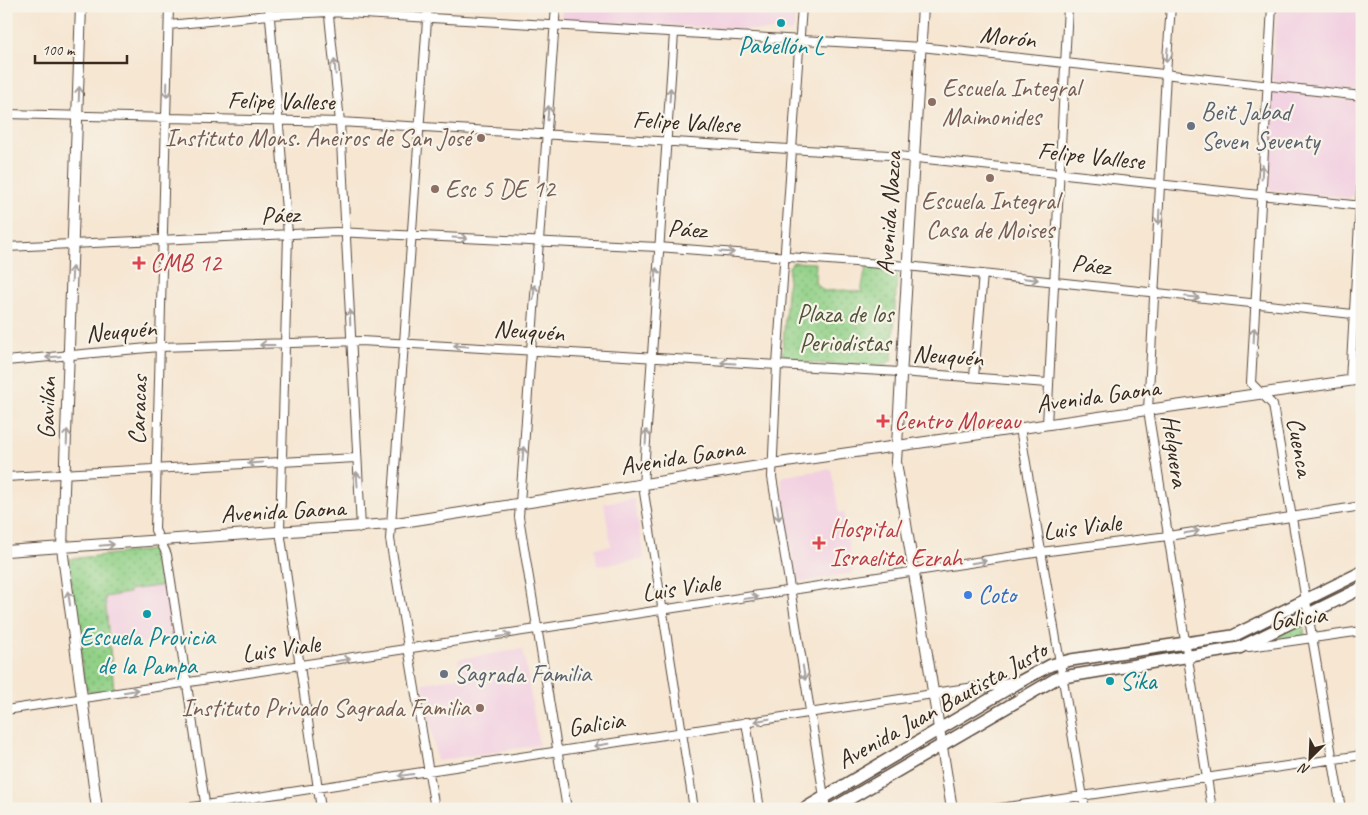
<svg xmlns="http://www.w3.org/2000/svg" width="1368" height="815" font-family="Caveat,sans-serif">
	<defs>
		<pattern id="park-dots" width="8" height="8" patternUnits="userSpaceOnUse" patternTransform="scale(1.25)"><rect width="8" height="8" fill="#91d087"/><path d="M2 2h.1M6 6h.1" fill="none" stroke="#78a96e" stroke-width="1.8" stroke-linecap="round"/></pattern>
	</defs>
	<rect width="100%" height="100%" fill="#f7f3e8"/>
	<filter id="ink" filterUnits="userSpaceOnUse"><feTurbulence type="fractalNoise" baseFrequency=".02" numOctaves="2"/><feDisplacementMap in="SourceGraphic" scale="10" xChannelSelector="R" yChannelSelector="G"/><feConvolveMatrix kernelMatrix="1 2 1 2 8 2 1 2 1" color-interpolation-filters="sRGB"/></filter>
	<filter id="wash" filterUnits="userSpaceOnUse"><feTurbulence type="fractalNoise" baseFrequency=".0096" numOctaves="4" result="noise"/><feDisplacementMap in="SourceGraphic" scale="20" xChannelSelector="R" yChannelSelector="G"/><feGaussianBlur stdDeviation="1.12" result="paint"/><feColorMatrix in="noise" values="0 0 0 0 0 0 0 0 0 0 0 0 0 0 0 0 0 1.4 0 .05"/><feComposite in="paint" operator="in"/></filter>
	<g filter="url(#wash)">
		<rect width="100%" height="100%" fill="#f6e6d2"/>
		<path fill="#f2cfe1" d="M 562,6 L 795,6 L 794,28 L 790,32 L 563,20 L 561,18 Z
			M 1277,6 L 1362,6 L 1362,89 L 1357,92 L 1273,81 L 1271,77 Z
			M 1278,90 L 1360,102 L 1362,113 L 1353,195 L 1349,198 L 1271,190 L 1268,187 L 1271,96 L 1272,92 Z
			M 831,469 L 839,513 L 844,512 L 853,573 L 802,582 L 796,579 L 781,480 L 784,476 Z
			M 634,498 L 644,559 L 597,566 L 595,548 L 611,546 L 604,503 Z
			M 166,585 L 173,639 L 112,647 L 105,597 L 129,594 L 129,590 Z
			M 523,649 L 539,745 L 437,761 L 423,683 L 461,677 L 458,659 Z"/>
		<path fill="url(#park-dots)" stroke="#667d52" d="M 793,262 L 816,263 L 815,282 L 824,291 L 844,290 L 861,292 L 866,267 L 895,270 L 897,276 L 892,359 L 883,368 L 784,361 L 782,357 L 789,267 Z
			M 161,549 L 166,585 L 129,590 L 129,593 L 105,597 L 114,689 L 90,693 L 85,687 L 68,559 Z
			M 1303,623 L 1305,636 L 1276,640 L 1277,636 Z"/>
	</g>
	<g filter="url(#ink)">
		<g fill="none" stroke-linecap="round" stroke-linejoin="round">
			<defs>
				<path id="street" d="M 169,6 L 155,530 L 167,555 L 206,809
					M 269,6 L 288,234 L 280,531 L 321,809
					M 328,6 L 340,122 L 361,528
					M 428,6 L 390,539 L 435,809
					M 556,6 L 519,517 L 567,809
					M 802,6 L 777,365 L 772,477 L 826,809
					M 1171,6 L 1166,73 L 1148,410 L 1212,809
					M 1272,6 L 1251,383 L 1273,405 L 1341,809
					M 169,25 L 269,15 L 329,12 L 921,47 L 1362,96
					M 674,33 L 643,486 L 694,809
					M 6,114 L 340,122 L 889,155 L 1362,206
					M 6,247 L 336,232 L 658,247 L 907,266 L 1362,315
					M 6,361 L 159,347 L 361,341 L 900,372 L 1048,383
					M 974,377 L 983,274
					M 1350,381 L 1362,171
					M 1047,425 L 1068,6
					M 1020,428 L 1085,809
					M 6,477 L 356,458
					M 1249,647 L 1362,631
					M 6,710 L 1041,552 L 1168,536 L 1362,506
					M 746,722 L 760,809
					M 179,809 L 933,694
					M 993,809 L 1362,755"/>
				<path id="secondary" d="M 81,6 L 62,548 L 97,809
					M 923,6 L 896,462 L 952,809
					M 6,551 L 390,524 L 772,464 L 1362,379
					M 933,694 L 1017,682"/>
				<path id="primary" d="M 804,809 L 1021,681 L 1051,665 L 1071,660 L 1233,636 L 1362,572
					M 832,809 L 1057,678 L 1239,648 L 1362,588"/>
			</defs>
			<use href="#street" stroke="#574639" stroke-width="10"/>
			<use href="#secondary" stroke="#574639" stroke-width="12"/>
			<use href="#primary" stroke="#574639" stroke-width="14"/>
			<use href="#street" stroke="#fff" stroke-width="8"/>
			<use href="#secondary" stroke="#fff" stroke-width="10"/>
			<use href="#primary" stroke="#fff" stroke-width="11"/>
		</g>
		<defs><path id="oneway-shaft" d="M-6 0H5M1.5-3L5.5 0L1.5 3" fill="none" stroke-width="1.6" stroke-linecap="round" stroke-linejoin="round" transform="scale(1.25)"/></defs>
		<g stroke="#a79f9a">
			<use href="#oneway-shaft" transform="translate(1167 55) rotate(95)"/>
			<use href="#oneway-shaft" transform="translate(335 67) rotate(-95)"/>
			<use href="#oneway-shaft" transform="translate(167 90) rotate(92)"/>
			<use href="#oneway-shaft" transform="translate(79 94) rotate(-88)"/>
			<use href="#oneway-shaft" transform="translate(670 95) rotate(-86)"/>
			<use href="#oneway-shaft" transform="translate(548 113) rotate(-86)"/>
			<use href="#oneway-shaft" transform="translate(1262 172) rotate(-87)"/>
			<use href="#oneway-shaft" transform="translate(1159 217) rotate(93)"/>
			<use href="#oneway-shaft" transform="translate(460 238) rotate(3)"/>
			<use href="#oneway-shaft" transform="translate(727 252) rotate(4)"/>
			<use href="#oneway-shaft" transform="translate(72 274) rotate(-88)"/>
			<use href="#oneway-shaft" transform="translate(656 275) rotate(-86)"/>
			<use href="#oneway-shaft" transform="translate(1031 279) rotate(6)"/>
			<use href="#oneway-shaft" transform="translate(534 292) rotate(-86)"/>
			<use href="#oneway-shaft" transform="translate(1192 297) rotate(6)"/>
			<use href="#oneway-shaft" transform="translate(350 317) rotate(-92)"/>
			<use href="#oneway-shaft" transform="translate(1254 335) rotate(-87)"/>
			<use href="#oneway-shaft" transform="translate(267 345) rotate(180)"/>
			<use href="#oneway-shaft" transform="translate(461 346) rotate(-176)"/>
			<use href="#oneway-shaft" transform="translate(53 357) rotate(175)"/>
			<use href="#oneway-shaft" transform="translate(728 363) rotate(-177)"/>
			<use href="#oneway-shaft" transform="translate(67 437) rotate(-88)"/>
			<use href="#oneway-shaft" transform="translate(646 437) rotate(-87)"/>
			<use href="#oneway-shaft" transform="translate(523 454) rotate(-86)"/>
			<use href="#oneway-shaft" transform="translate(255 463) rotate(176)"/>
			<use href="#oneway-shaft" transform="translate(357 479) rotate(-94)"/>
			<use href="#oneway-shaft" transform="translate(778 513) rotate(81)"/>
			<use href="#oneway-shaft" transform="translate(1192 532) rotate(-9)"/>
			<use href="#oneway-shaft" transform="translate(107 545) rotate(-5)"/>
			<use href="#oneway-shaft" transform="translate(979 562) rotate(-9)"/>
			<use href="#oneway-shaft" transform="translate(69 598) rotate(-98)"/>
			<use href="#oneway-shaft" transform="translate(751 598) rotate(-8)"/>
			<use href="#oneway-shaft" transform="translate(504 636) rotate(-9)"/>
			<use href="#oneway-shaft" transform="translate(343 660) rotate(-9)"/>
			<use href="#oneway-shaft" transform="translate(804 673) rotate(81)"/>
			<use href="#oneway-shaft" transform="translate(131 691) rotate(-9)"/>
			<use href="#oneway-shaft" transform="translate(762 720) rotate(171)"/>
			<use href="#oneway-shaft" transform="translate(601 745) rotate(171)"/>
			<use href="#oneway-shaft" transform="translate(406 775) rotate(172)"/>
		</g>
	</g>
	<g fill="#0f9aa8" stroke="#f7f3e8" stroke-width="2">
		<circle cx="781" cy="23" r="5"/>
		<circle cx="147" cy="614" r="5"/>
		<circle cx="1110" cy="681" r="5"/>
	</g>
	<g fill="#8d6e63" stroke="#f7f3e8" stroke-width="2">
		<circle cx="932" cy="102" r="5"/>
		<circle cx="481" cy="138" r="5"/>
		<circle cx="990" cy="178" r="5"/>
		<circle cx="435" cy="189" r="5"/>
		<circle cx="480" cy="708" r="5"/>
	</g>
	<g fill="#6b7280" stroke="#f7f3e8" stroke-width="2">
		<circle cx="1191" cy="126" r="5"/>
		<circle cx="444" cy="674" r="5"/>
	</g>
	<g fill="#e0444e" stroke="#f7f3e8" stroke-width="2">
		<path d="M136.5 255.5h5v5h5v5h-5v5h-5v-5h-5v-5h5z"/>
		<path d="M880.5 413.5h5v5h5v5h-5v5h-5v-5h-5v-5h5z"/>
		<path d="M816.5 535.5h5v5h5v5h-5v5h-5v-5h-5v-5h5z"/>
	</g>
	<circle fill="#3f7fe0" stroke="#f7f3e8" stroke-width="2" cx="968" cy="595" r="5"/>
	<g text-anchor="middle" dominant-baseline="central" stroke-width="4.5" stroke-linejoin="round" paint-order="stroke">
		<g font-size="25" fill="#3b2a1e" stroke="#f7f3e8">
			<text transform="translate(1008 37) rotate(6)">Morón</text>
			<text transform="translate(281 101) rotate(1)">Felipe Vallese</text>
			<text transform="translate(686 122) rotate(3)">Felipe Vallese</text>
			<text transform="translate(1091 156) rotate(6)">Felipe Vallese</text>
			<text transform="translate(889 213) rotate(-86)">Avenida Nazca</text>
			<text transform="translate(280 215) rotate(-3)">Páez</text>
			<text transform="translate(687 229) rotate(4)">Páez</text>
			<text transform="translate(1091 265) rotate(7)">Páez</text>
			<text transform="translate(121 331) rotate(-5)">Neuquén</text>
			<text transform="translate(529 331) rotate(4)">Neuquén</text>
			<text transform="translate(948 356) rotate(4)">Neuquén</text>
			<text transform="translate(1098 396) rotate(-8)">Avenida Gaona</text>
			<text transform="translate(47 408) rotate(-88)">Gavilán</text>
			<text transform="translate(138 410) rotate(-88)">Caracas</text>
			<text transform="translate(1300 447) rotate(80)">Cuenca</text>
			<text transform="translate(1175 451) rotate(82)">Helguera</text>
			<text transform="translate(682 457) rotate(-9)">Avenida Gaona</text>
			<text transform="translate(283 511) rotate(-3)">Avenida Gaona</text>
			<text transform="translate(1082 527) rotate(-7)">Luis Viale</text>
			<text transform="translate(681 588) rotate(-8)">Luis Viale</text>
			<text transform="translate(1298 618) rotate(-8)">Galicia</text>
			<text transform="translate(281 649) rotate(-8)">Luis Viale</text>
			<text transform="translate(942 705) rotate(-29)">Avenida Juan Bautista Justo</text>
			<text transform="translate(596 724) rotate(-9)">Galicia</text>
		</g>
		<g font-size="25" fill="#0d838f" stroke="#f7f3e8">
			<text x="781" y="46">Pabellón L</text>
			<text x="147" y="637">Escuela Provicia<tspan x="147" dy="29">de la Pampa</tspan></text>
			<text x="1120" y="681" text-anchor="start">Sika</text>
		</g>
		<g font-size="25" fill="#785e54" stroke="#f7f3e8" text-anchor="start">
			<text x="942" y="88">Escuela Integral<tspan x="942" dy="29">Maimonides</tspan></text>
			<text x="471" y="138" text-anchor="end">Instituto Mons. Aneiros de San José</text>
			<text x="445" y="189">Esc 5 DE 12</text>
			<text x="990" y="201" text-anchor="middle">Escuela Integral<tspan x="990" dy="29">Casa de Moises</tspan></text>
			<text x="470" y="708" text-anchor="end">Instituto Privado Sagrada Familia</text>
		</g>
		<g font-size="25" fill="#5b616d" stroke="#f7f3e8" text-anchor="start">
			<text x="1201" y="112">Beit Jabad<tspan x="1201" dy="29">Seven Seventy</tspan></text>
			<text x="454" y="674">Sagrada Familia</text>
		</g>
		<g font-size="25" fill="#be3a42" stroke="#f7f3e8" text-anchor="start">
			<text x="150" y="263">CMB 12</text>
			<text x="894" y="421">Centro Moreau</text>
			<text x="830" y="529">Hospital<tspan x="830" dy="29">Israelita Ezrah</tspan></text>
		</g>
		<g font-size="25" fill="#505438" stroke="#f7f3e8">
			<text x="845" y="314">Plaza de los<tspan x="845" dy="29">Periodistas</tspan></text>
		</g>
		<g font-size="25" fill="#366cbe" stroke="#f7f3e8" text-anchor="start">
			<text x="978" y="595">Coto</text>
		</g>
	</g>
	<rect width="1368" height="815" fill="none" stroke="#f7f3e8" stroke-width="25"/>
	<g transform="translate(1310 758) rotate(204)" stroke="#f7f3e8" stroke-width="4" paint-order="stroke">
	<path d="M0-4L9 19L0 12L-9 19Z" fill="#3b2a1e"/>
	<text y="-8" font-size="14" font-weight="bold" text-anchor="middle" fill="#3b2a1e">N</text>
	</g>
	<path d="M35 55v8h92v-8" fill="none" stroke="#3b2a1e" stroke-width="2.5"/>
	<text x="42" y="55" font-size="15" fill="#3b2a1e" stroke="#f7f3e8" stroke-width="4" paint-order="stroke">100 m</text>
</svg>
